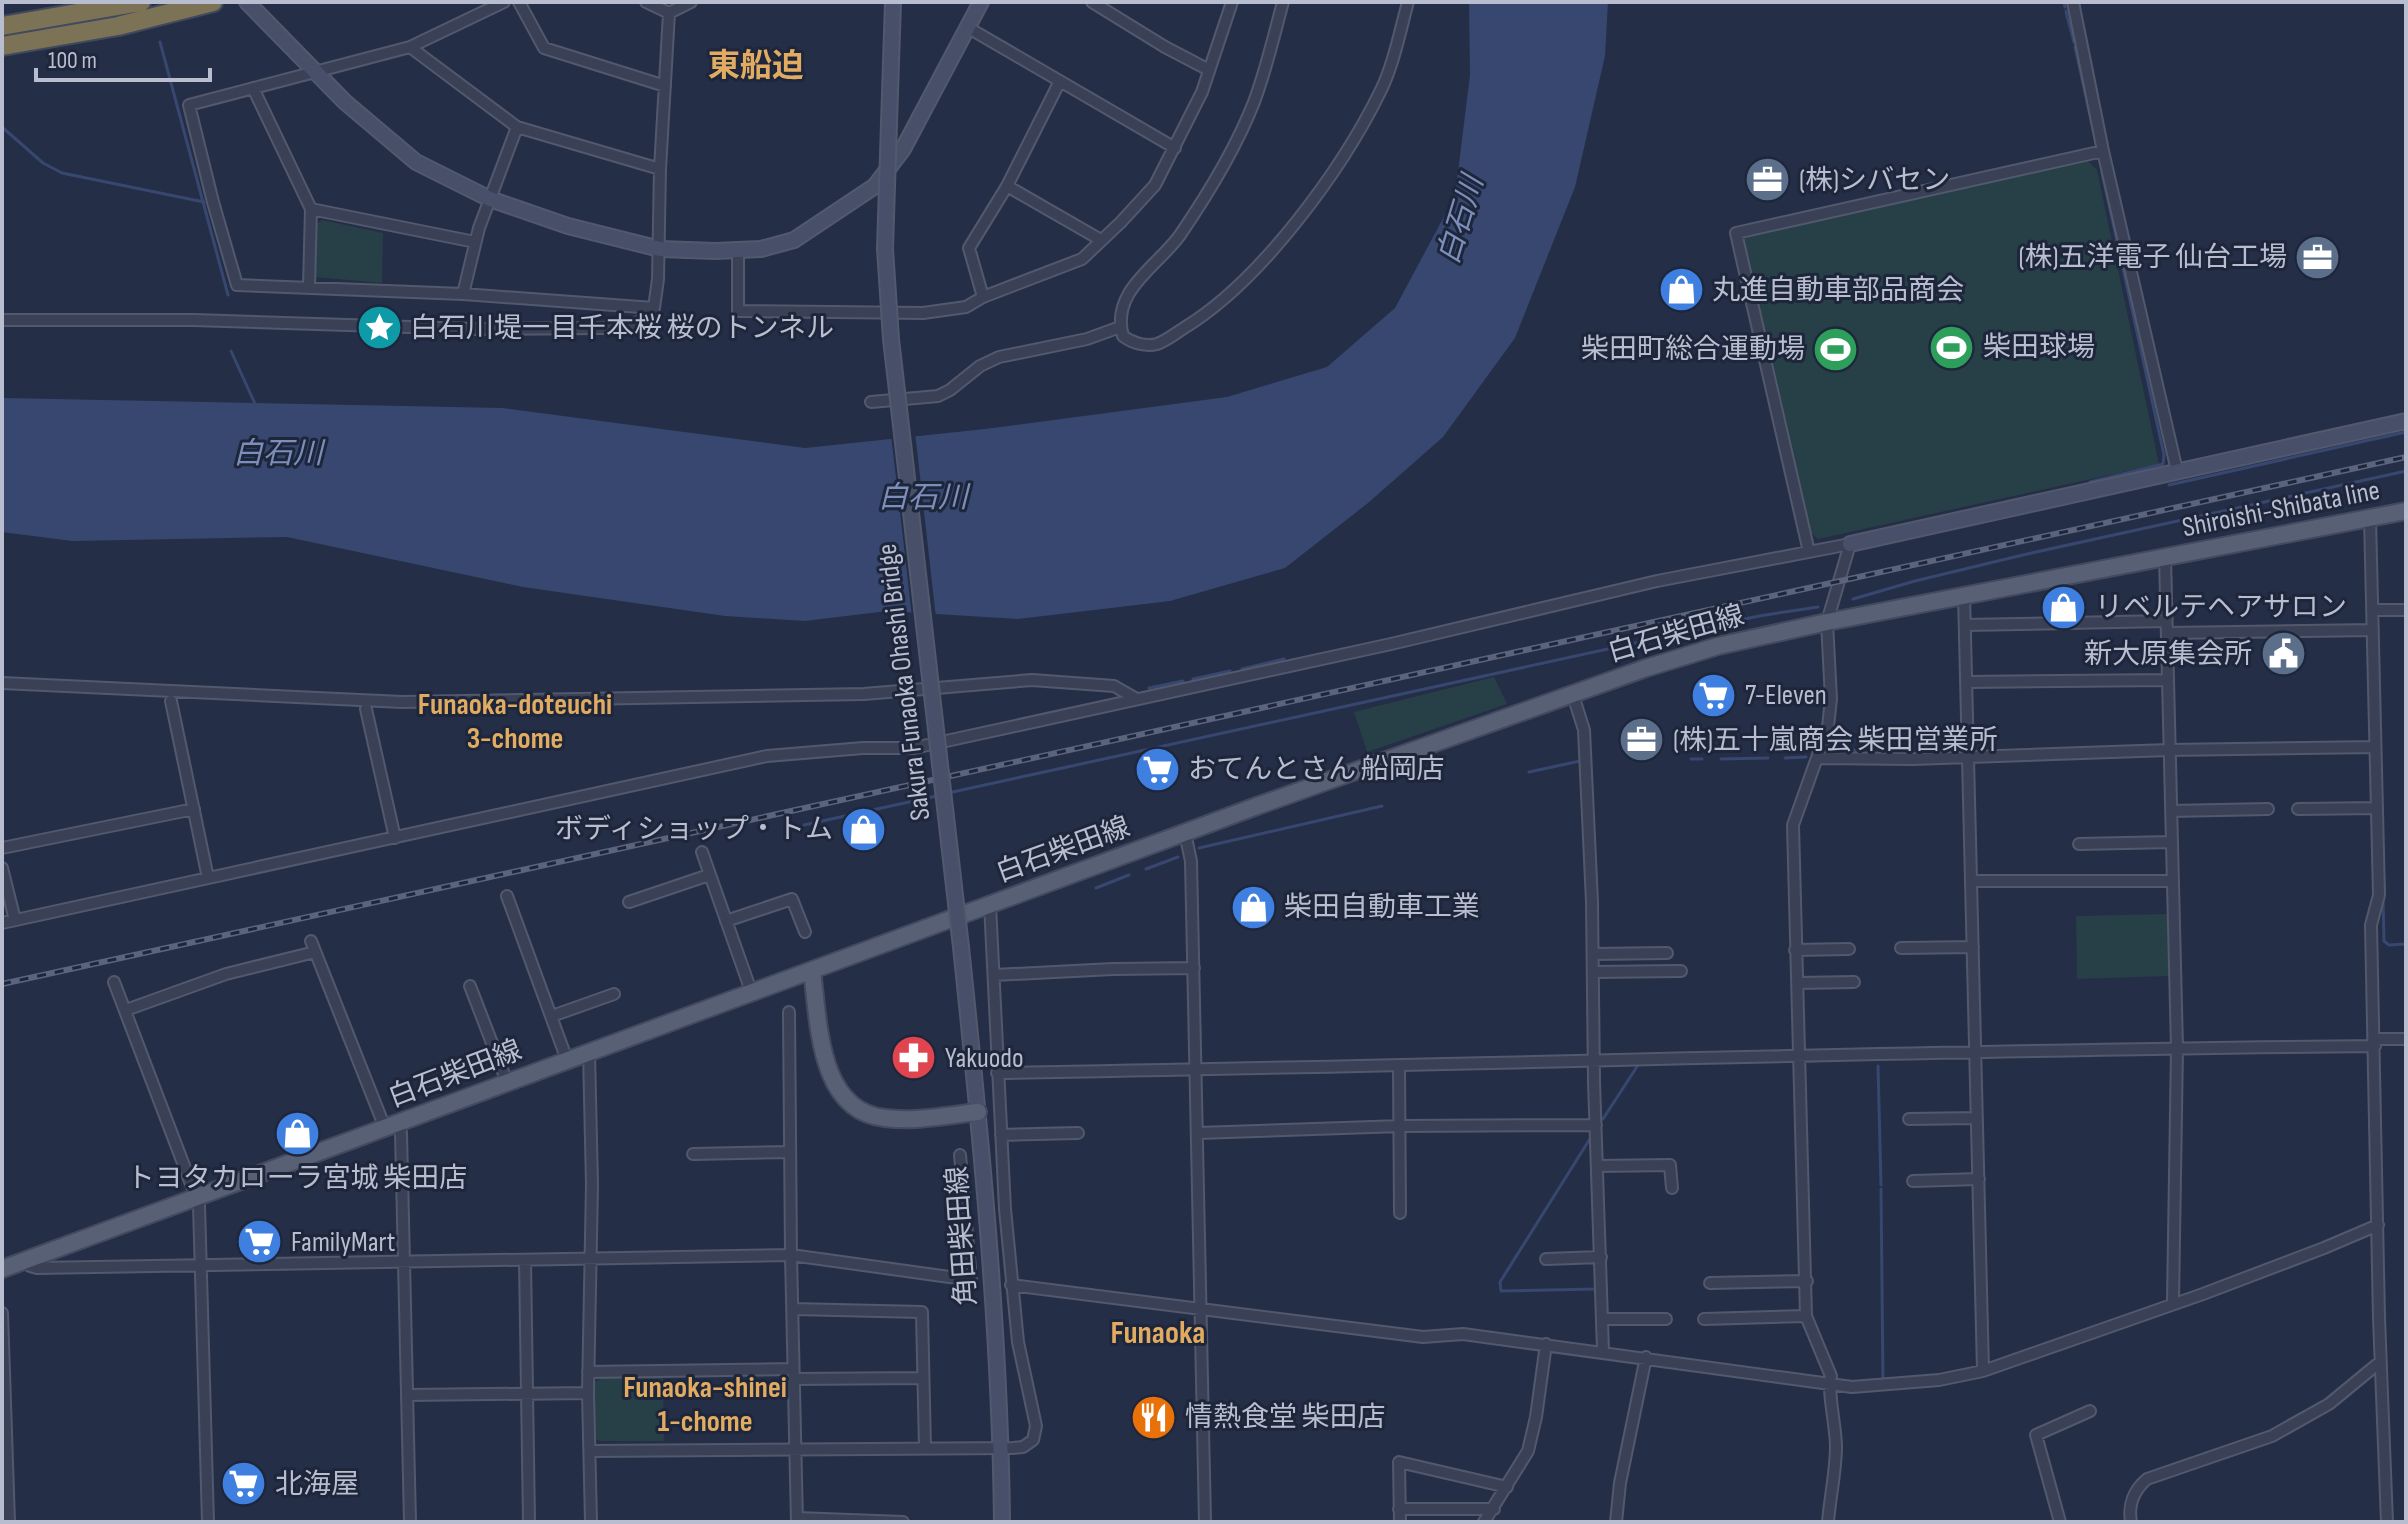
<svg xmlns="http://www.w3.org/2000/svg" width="2408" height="1524" font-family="'Sofia Sans Condensed','Noto Sans JP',sans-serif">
	<rect width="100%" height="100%" fill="#252e47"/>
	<path fill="#273f47" d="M 2087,160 L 2097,170 L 2159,464 L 1818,539 L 1811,533 L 1742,236 Z
		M 322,220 L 383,233 L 382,283 L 315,277 L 315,225 Z
		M 1494,677 L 1507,704 L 1367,752 L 1354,712 Z
		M 2167,914 L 2169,976 L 2077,979 L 2076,916 Z
		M 601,1378 L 663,1378 L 664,1441 L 600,1441 L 594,1438 L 594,1383 Z"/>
	<path fill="#37476f" d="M 1469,2 L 1608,2 L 1605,56 L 1575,187 L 1515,338 L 1443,437 L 1368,503 L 1285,568 L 1170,601 L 1018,619 L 887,611 L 805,621 L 725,616 L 523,587 L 287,537 L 72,541 L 2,532 L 2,398 L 502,408 L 805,448 L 985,429 L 1227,397 L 1327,367 L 1395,308 L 1455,196 L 1470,75 Z"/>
	<path fill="#252e47" d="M 915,432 L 936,618 L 912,617 L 899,503 L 891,435 Z"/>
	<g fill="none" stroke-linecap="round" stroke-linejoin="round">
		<path stroke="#37476f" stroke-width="3" d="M 2064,2 L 2065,7
			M 2066,11 L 2067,17
			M 2068,19 L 2074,42
			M 160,42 L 228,295
			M 2075,47 L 2095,138
			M 2,127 L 43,163 L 62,173 L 204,202
			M 231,351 L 256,406
			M 2090,482 L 2163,464 L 2164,455 L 2102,173
			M 2169,485 L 2406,432
			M 1853,599 L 1915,581 L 2027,554 L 2406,471
			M 1242,669 L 1284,659
			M 1193,679 L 1230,671
			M 1149,688 L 1183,681
			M 1828,751 L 1862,750
			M 1785,758 L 1806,757
			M 1691,759 L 1702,759
			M 1721,759 L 1768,758
			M 1529,772 L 1580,761
			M 948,793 L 1759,616 L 1818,607
			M 804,825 L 941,795
			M 1199,848 L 1382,806
			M 1146,869 L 1178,857
			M 1096,888 L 1129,875
			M 2383,898 L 2384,941 L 2389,945 L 2406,944
			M 1807,1061 L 1869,1059
			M 1878,1066 L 1881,1185
			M 1603,1119 L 1640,1062
			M 1593,1134 L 1500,1282 L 1501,1291 L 1597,1289
			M 1881,1189 L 1883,1381"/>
		<defs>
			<path id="street" d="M 519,2 L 544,48 L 665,86
				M 646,2 L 669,13
				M 1092,2 L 1165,47 L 1209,70
				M 1283,2 C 1274,35 1266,70 1254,102 C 1236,148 1208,194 1180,235 C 1158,266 1110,291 1123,336 C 1132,343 1146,347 1157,344 C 1166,341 1176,333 1184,328 C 1260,282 1342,170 1381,90 C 1394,63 1400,31 1408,2
				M 2073,2 L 2103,151 L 2177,471
				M 967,27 L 1175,148
				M 410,47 L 504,2
				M 253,88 L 311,209 L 309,287
				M 1007,186 L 1101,240
				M 311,209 L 475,242
				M 738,251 L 738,311 L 923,313 L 966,307 L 983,297 L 1082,259 L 1121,222 L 1155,185 L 1202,92 L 1232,2
				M 463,294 L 479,228 L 517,127
				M 983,297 L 969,248 L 1007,186 L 1059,83
				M 654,308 L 463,294 L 237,285 L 213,202 L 189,105 L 410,47 L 517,127 L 660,169
				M 2,320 L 194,320 L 472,329 L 603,328 L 628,326 L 645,319 L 654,308 L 658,279 L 660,169 L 669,13 L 691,2
				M 871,402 L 938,396 L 950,390 L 980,366 L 999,357 L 1087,339 L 1120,327
				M 2370,518 L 2379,895 L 2371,925 L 2379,1318 L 2387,1522
				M 1809,552 L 1736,233 L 2103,151
				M 2165,557 L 2177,1048 L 2173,1302
				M 1964,595 L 1983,1371
				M 2372,610 L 2406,610
				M 1965,625 L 2166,621
				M 2167,633 L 2373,630
				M 1967,682 L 2168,680
				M 2,683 L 402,702 L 864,694 L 1032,680 L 1114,686 L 1135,698
				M 1572,692 L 1584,730 L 1592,902 L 1594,1082 L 1603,1351
				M 171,701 L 208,878
				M 366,709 L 395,838
				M 1817,758 L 1913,759 L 2169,750 L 2375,747
				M 2298,809 L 2377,808
				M 2171,811 L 2268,809
				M 1185,833 L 1191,861 L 1205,1522
				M 2079,844 L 2172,842
				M 2,848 L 194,809
				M 702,852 L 751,991
				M 2,868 L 15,920
				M 1971,881 L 2173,881
				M 507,896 L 567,1060
				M 629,902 L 709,875
				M 726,921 L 792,899 L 805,932
				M 2,923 L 767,756 L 863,748 L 914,748 L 1391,644 L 1657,581 L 1850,544 L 1827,622 L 1831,699 L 1828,727 L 1793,825 L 1806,1316 L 1831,1376 C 1827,1389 1836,1428 1836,1446 C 1836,1471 1830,1497 1828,1522
				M 311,941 L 385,1128
				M 1901,948 L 1973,947
				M 1795,950 L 1849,949
				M 1593,954 L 1667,953
				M 1594,972 L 1681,971
				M 994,975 L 1113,969 L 1194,968
				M 114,982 L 199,1205 L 208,1522
				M 1798,983 L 1854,982
				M 470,986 L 507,1082
				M 126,1010 L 226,974 L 315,952
				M 789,1012 L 791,1255 L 797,1522
				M 552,1016 L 614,994
				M 2374,1039 L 2406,1039
				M 589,1052 L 592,1185 L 588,1393 L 591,1522
				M 1399,1066 L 1400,1213
				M 997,1073 C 1456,1066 1915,1050 2375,1046
				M 1909,1119 L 1977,1118
				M 398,1123 L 401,1133 L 410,1522
				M 1198,1133 L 1401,1126 L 1596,1125
				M 1001,1135 L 1078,1133
				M 693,1154 L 790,1152
				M 1598,1166 L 1670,1165 L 1672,1188
				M 1913,1181 L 1979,1179
				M 1546,1259 L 1601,1257
				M 25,1260 L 30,1266 L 37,1268 L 791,1255 L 971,1280 L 960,1155
				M 525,1260 L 529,1522
				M 1710,1283 L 1807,1281
				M 1011,1285 L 1423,1337 L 1463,1334 L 1852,1387 L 1939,1380 L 1983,1371 L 2203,1294 L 2324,1248 L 2378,1225
				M 793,1309 L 922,1312 L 925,1448
				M 2,1313 L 9,1522
				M 1604,1319 L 1666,1319
				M 1704,1319 L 1806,1316
				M 588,1372 L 793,1369
				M 793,1379 L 922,1378
				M 407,1395 L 588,1393
				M 590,1451 L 1013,1448 L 1023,1447 L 1033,1440 L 1036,1426 L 1018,1342 L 1005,1209 L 990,904
				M 1399,1509 L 1494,1509
				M 797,1518 L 903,1522
				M 1400,1522 L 1399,1462 L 1507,1487
				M 1484,1522 L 1528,1451 L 1536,1417 L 1546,1344
				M 1616,1522 L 1620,1483 L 1646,1357
				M 2060,1522 L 2036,1435 L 2090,1411
				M 2131,1522 C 2128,1505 2134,1490 2147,1479 L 2272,1436 L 2329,1404 L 2380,1362"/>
			<path id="secondary" d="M 247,2 L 345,102 L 416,162 L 490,199 L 568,226 L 660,249 L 715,251 L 761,249 L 794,240 L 875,186 L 903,149 L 981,2
				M 889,123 L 893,2
				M 1850,544 L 2406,421
				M 961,947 C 981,1138 1000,1330 1002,1522"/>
			<path id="primary" d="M 812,971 C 819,1022 818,1111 885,1118 C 915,1122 948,1115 978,1112
				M 2,1269 L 1257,806 L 1646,668 L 1718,646 L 1827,622 L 2406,511"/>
			<path id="highway" d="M 2,26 L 141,2
				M 2,46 L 118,26 L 213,2"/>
		</defs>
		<use href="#street" stroke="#52596d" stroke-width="14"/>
		<use href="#secondary" stroke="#52596d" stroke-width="18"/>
		<use href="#primary" stroke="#434a5f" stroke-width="20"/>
		<use href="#highway" stroke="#41495d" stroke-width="22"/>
		<use href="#street" stroke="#3a4156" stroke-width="10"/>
		<use href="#secondary" stroke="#484f69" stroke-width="14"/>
		<use href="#primary" stroke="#586076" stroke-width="16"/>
		<use href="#highway" stroke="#7c7356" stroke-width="18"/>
		<defs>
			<path id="rail" d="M 2,984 L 2406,457"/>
		</defs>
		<use href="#rail" stroke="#5c647d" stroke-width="6"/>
		<use href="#rail" stroke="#1e263b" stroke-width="3" stroke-dasharray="9" stroke-linecap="butt"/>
		<defs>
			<path id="secondary-bridge" d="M 889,123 L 885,249 L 891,339 L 961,947"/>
		</defs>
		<use href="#secondary-bridge" stroke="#52596d" stroke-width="18" stroke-linecap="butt"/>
		<use href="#secondary-bridge" stroke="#484f69" stroke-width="14"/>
	</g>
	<defs>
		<symbol id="office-disc" viewBox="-11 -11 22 22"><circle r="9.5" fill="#5c6f8a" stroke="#1e263b"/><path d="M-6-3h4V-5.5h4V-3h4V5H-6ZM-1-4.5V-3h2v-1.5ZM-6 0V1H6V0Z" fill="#fff"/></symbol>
		<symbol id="shop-disc" viewBox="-11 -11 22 22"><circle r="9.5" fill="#3f7fe0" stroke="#1e263b"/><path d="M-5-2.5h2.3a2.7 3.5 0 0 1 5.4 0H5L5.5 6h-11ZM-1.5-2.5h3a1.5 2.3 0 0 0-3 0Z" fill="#fff"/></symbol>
		<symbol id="sight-disc" viewBox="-11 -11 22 22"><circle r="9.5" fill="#0f9aa8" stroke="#1e263b"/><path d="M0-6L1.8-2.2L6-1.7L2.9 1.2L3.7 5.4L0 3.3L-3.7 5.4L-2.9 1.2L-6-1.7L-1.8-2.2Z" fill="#fff"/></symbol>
		<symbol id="stadium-disc" viewBox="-11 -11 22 22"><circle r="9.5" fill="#2e9e5b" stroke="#1e263b"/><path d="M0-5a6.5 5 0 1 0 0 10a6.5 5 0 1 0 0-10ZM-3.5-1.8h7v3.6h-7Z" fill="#fff"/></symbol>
		<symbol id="civic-disc" viewBox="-11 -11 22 22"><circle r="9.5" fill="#5c6f8a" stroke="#1e263b"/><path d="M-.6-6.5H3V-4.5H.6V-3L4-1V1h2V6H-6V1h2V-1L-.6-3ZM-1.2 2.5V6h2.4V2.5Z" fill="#fff"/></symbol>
		<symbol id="supermarket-disc" viewBox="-11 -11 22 22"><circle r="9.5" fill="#3f7fe0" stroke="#1e263b"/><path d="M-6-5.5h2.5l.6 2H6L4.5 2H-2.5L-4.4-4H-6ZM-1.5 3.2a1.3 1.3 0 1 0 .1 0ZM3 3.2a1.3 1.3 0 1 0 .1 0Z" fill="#fff"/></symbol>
		<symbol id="pharmacy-disc" viewBox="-11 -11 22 22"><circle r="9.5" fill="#e0444e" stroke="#1e263b"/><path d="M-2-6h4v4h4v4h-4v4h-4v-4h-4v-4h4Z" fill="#fff"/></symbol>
		<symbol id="restaurant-disc" viewBox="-11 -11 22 22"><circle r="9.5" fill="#e8710a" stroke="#1e263b"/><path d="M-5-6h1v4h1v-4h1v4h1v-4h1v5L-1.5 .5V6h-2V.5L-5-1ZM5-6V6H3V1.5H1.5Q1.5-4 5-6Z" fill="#fff"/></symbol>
	</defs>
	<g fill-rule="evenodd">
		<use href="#office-disc" x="1742" y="154" width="51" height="51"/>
		<use href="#office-disc" x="2292" y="232" width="51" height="51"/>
		<use href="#shop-disc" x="1656" y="264" width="51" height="51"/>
		<use href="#sight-disc" x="354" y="302" width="51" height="51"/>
		<use href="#stadium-disc" x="1926" y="322" width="51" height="51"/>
		<use href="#stadium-disc" x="1810" y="324" width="51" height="51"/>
		<use href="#shop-disc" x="2038" y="582" width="51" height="51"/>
		<use href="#civic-disc" x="2258" y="628" width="51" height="51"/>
		<use href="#supermarket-disc" x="1688" y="670" width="51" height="51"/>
		<use href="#office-disc" x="1616" y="714" width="51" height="51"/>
		<use href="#supermarket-disc" x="1132" y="744" width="51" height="51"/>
		<use href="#shop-disc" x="838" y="804" width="51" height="51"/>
		<use href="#shop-disc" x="1228" y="882" width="51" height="51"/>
		<use href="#pharmacy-disc" x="888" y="1032" width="51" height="51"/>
		<use href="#shop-disc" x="272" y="1108" width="51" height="51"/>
		<use href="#supermarket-disc" x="234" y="1216" width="51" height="51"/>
		<use href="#restaurant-disc" x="1128" y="1392" width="51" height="51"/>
		<use href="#supermarket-disc" x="218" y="1458" width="51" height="51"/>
	</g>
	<g text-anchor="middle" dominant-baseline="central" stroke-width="6" stroke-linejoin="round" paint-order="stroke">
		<g font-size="28" fill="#b8bdcf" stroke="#1e263b" text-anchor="start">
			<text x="1799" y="180">(株)シバセン</text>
			<text x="2287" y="257" text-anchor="end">(株)五洋電子 仙台工場</text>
			<text x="1712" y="290">丸進自動車部品商会</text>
			<text x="410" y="328">白石川堤一目千本桜 桜のトンネル</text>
			<text x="1983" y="347">柴田球場</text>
			<text x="1805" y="349" text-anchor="end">柴田町総合運動場</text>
			<text x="2095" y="607">リベルテヘアサロン</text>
			<text x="2252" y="654" text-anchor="end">新大原集会所</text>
			<text x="1745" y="695">7-Eleven</text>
			<text x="1673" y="740">(株)五十嵐商会 柴田営業所</text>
			<text x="1188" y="769">おてんとさん 船岡店</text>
			<text x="833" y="829" text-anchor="end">ボディショップ・トム</text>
			<text x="1284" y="907">柴田自動車工業</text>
			<text x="945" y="1058">Yakuodo</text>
			<text x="297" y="1178" text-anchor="middle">トヨタカローラ宮城 柴田店</text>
			<text x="291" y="1242">FamilyMart</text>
			<text x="1185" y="1417">情熱食堂 柴田店</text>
			<text x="275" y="1484">北海屋</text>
		</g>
		<g font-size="28" fill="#b8bdcf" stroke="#1e263b">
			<text transform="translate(2281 509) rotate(-11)">Shiroishi-Shibata line</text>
			<text transform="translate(1676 634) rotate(-16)">白石柴田線</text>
			<text transform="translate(904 682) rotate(-97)">Sakura Funaoka Ohashi Bridge</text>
			<text transform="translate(1063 850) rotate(-20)">白石柴田線</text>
			<text transform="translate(455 1074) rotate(-21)">白石柴田線</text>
			<text transform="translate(962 1236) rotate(-94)">角田柴田線</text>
		</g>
		<g font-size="30" font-style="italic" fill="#7c8eb9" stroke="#1e263b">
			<text transform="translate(1461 220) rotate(-73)">白石川</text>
			<text x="278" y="454">白石川</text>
			<text x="923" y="498">白石川</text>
		</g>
		<g font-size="30" font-weight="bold" fill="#e1ab61" stroke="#1e263b">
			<text x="515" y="705">Funaoka-doteuchi<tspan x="515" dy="34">3-chome</tspan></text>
			<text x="705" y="1388">Funaoka-shinei<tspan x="705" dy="34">1-chome</tspan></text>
		</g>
		<g font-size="32" font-weight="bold" fill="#e1ab61" stroke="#1e263b">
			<text x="756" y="66">東船迫</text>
			<text x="1158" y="1333">Funaoka</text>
		</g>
	</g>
	<rect width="2408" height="1524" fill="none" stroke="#b8bdcf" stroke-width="8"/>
	<path d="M36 68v12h174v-12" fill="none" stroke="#b8bdcf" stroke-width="4"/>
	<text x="48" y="68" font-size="24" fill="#b8bdcf" stroke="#1e263b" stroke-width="6" paint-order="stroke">100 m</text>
</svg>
